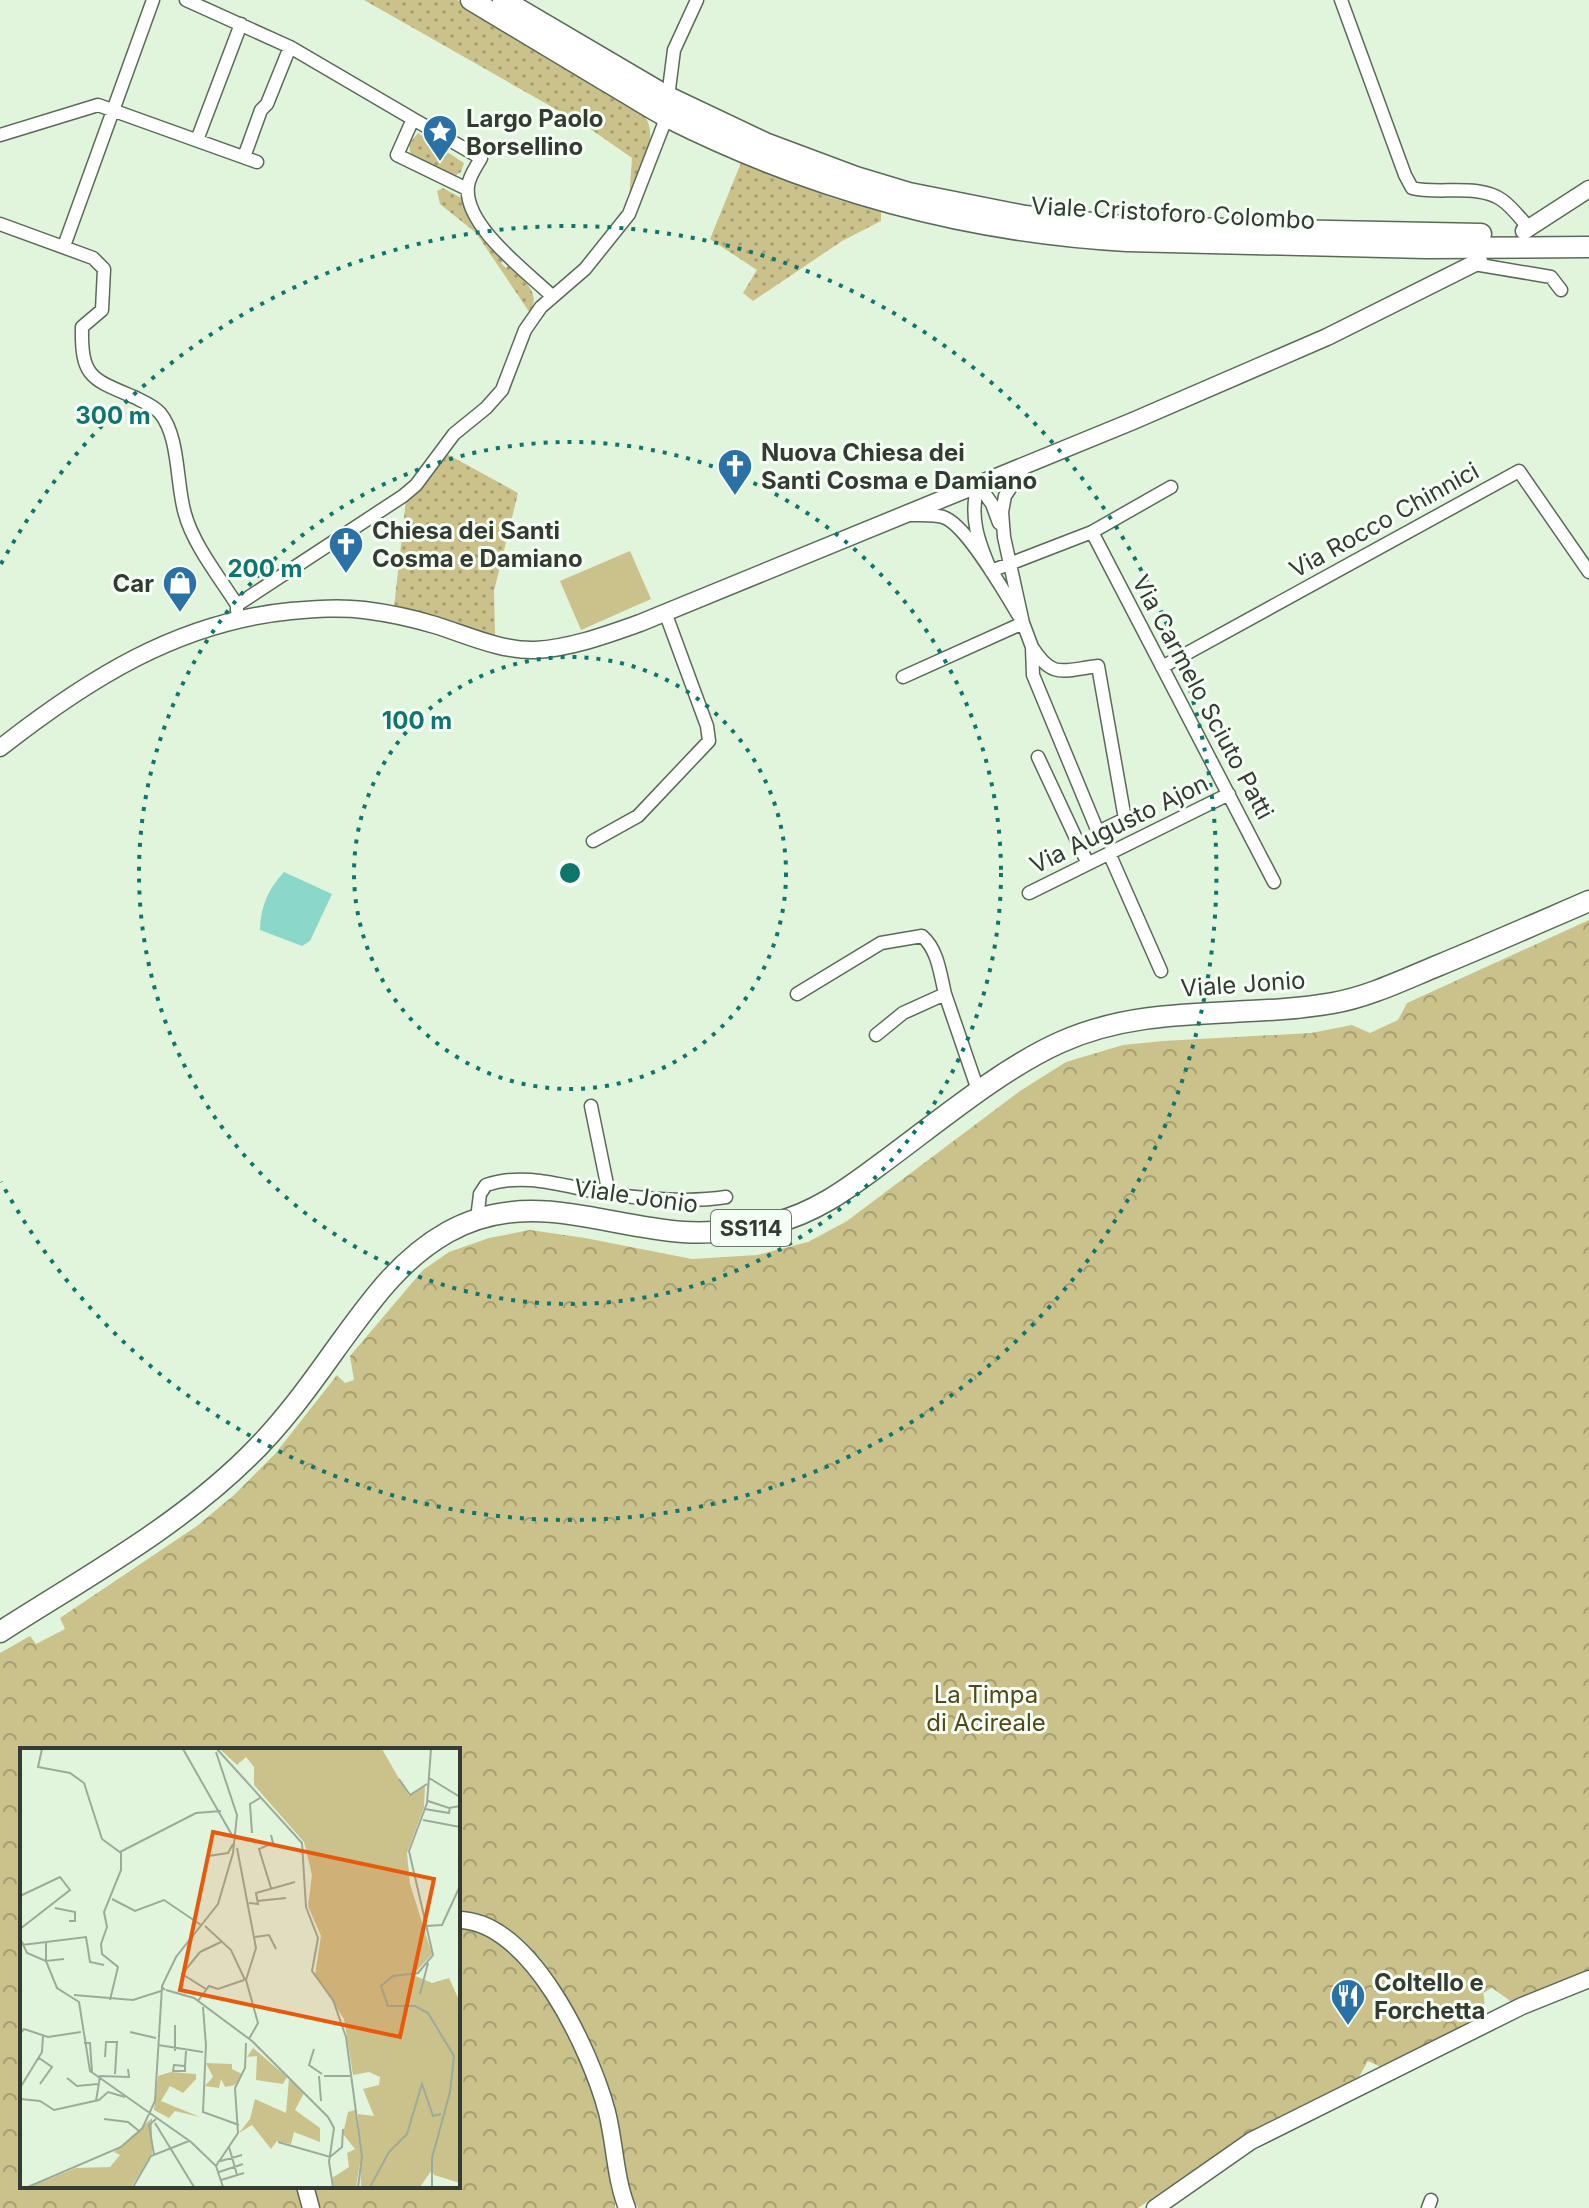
<svg xmlns="http://www.w3.org/2000/svg" width="1589" height="2208" font-family="Inter,sans-serif">
	<defs>
		<pattern id="grass-dots" width="8" height="8" patternUnits="userSpaceOnUse" patternTransform="scale(2)"><rect width="8" height="8" fill="#cbc18a"/><path d="M2 2h.1M6 6h.1" fill="none" stroke="#a69e71" stroke-width="1.8" stroke-linecap="round"/></pattern>
		<pattern id="park-crowns" width="20" height="18" patternUnits="userSpaceOnUse" patternTransform="scale(2)"><rect width="20" height="18" fill="#cbc18a"/><path d="M2 6a3 3 0 1 1 6 0M12 15a3 3 0 1 1 6 0" fill="none" stroke="#a69e71"/></pattern>
	</defs>
	<rect width="100%" height="100%" fill="#e1f5dd"/>
	<path fill="url(#grass-dots)" d="M 364,0 L 457,0 L 643,114 C 662,137 639,176 629,200 L 632,158 L 589,128 Z
		M 418,133 L 464,163 L 461,172 L 456,175 L 451,175 L 411,155 L 409,144 Z
		M 741,163 L 832,198 L 881,212 L 881,221 L 842,241 L 753,301 L 743,293 L 757,270 L 710,239 Z
		M 443,188 L 463,199 L 473,226 L 504,260 L 501,263 L 506,268 L 509,265 C 523,281 542,291 530,313 L 476,233 L 440,204 L 437,191 Z
		M 445,453 L 518,493 L 494,591 L 495,635 L 394,607 L 406,500 L 418,491 Z"/>
	<path fill="url(#park-crowns)" fill-rule="evenodd" d="M 1589,920 L 1589,1973 L 1512,2002 L 1492,1988 L 1483,1993 C 1485,2000 1485,2005 1481,2011 C 1472,2025 1402,2059 1383,2068 L 1368,2061 L 1359,2077 L 1251,2131 L 1138,2208 L 638,2208 L 636,2204 L 615,2203 L 615,2208 L 0,2208 L 0,1653 L 30,1636 L 36,1644 L 65,1629 L 60,1618 L 197,1526 L 234,1495 L 275,1454 L 337,1375 L 345,1383 L 354,1380 L 350,1356 L 423,1270 L 449,1252 L 489,1238 L 530,1230 L 585,1238 L 692,1259 L 757,1255 L 808,1242 L 847,1221 L 1020,1091 L 1066,1062 L 1123,1045 L 1163,1041 L 1311,1033 L 1352,1025 L 1370,1033 L 1398,1020 L 1407,1003 ZM 22,1750 L 458,1750 L 458,2186 L 22,2186 Z"/>
	<path fill="#cbc18a" d="M 630,551 L 651,599 L 581,630 L 560,581 Z"/>
	<path fill="#8bd7c9" d="M 284,872 L 332,894 L 310,941 L 302,946 L 260,930 C 260,908 268,889 284,872 Z"/>
	<g fill="none" stroke-linecap="round" stroke-linejoin="round">
		<defs>
			<path id="minor" d="M 186,0 L 290,47 L 413,119
				M 1341,0 L 1405,175 L 1412,188 C 1439,195 1478,183 1502,200 C 1512,207 1520,218 1529,228
				M 668,97 L 674,50 L 697,0
				M 0,135 L 98,105 L 257,162
				M 197,140 L 241,24
				M 244,157 L 261,110 L 267,104 L 290,47
				M 467,189 L 397,155 L 413,119 L 481,158 C 476,167 469,176 468,186 C 463,225 526,271 552,296
				M 0,224 L 93,258 L 104,269 L 102,310 L 82,327 C 81,377 91,379 134,397 C 142,401 154,406 160,413 C 180,437 176,485 185,514 C 193,544 220,578 237,605 L 237,611
				M 64,246 L 153,0
				M 1474,264 L 1551,277 L 1561,290
				M 1025,466 L 1005,496 L 1002,512 L 1004,537 L 1023,623 L 1032,647 L 1033,675 L 1098,832 L 1125,819 L 1098,666 C 1063,670 1053,680 1032,647
				M 978,484 C 969,517 978,541 991,571 L 1092,532 L 1274,882
				M 978,484 L 992,504 L 999,523
				M 911,515 C 921,515 933,514 943,517 C 966,524 1005,593 1019,616
				M 1092,532 L 1171,487
				M 237,605 L 403,496 L 416,485 L 454,434 L 486,408 L 502,390 L 525,330 L 541,307 L 585,269 L 629,214 L 667,116
				M 1162,667 L 1519,471 L 1589,572
				M 903,677 L 1023,623
				M 1038,757 L 1088,864
				M 593,841 L 638,816 L 709,741 L 707,726 L 665,612
				M 1109,853 L 1161,971
				M 1029,893 L 1229,794
				M 797,994 L 881,943 L 922,936 C 938,950 940,973 945,994
				M 876,1035 L 903,1013 L 945,994 L 979,1093
				M 591,1106 L 609,1194
				M 477,1219 L 480,1194 L 486,1185 C 526,1171 568,1188 609,1194 C 646,1199 689,1203 726,1197
				M 1428,2208 L 1431,2200"/>
			<path id="tertiary" d="M 1524,231 L 1589,189
				M 0,748 C 88,679 178,622 291,611 C 315,609 340,607 364,610 C 388,613 412,618 435,625 C 467,635 501,651 535,650 C 571,648 606,635 640,623 L 1133,421 L 1327,337 L 1479,261
				M 458,1920 C 531,1920 591,2052 607,2112 C 615,2144 615,2178 627,2208
				M 305,2186 L 311,2208
				M 1155,2208 L 1251,2141 L 1522,2006 L 1589,1979"/>
			<path id="primary" d="M 471,0 C 514,26 558,52 601,78 C 624,91 646,106 669,118 C 815,191 965,232 1127,241 L 1426,248 L 1589,247
				M 503,0 L 668,97 L 765,143 L 856,177 L 909,193 L 1025,216 L 1131,227 L 1481,234
				M 0,1632 C 84,1578 176,1528 248,1457 C 281,1425 308,1388 335,1350 C 368,1305 398,1260 448,1232 C 527,1188 601,1226 683,1232 C 713,1234 744,1230 774,1223 C 814,1213 846,1190 878,1166 C 933,1126 1000,1069 1061,1042 C 1148,1003 1241,1019 1333,1003 C 1368,997 1403,980 1437,966 C 1488,945 1538,923 1589,901"/>
		</defs>
		<use href="#minor" stroke="#596b56" stroke-width="15"/>
		<use href="#tertiary" stroke="#596b56" stroke-width="19"/>
		<use href="#primary" stroke="#596b56" stroke-width="23"/>
		<use href="#minor" stroke="#fff" stroke-width="12"/>
		<use href="#tertiary" stroke="#fff" stroke-width="16"/>
		<use href="#primary" stroke="#fff" stroke-width="20"/>
	</g>
	<g fill="none" stroke="#0f766e" stroke-width="4" stroke-dasharray="4 8">
		<circle cx="570" cy="873" r="216"/>
		<circle cx="570" cy="873" r="431"/>
		<path d="M1 564A647 647 0 1 1 1 1182"/>
	</g>
	<defs>
		<symbol id="sight-pin" viewBox="-11 -11 22 30"><path d="M0 17L-7.5 6A9.5 9.5 0 1 1 7.5 6Z" fill="#2a72a6" stroke="#f6fff5"/><path d="M0-6L1.8-2.2L6-1.7L2.9 1.2L3.7 5.4L0 3.3L-3.7 5.4L-2.9 1.2L-6-1.7L-1.8-2.2Z" fill="#fff"/></symbol>
		<symbol id="church-pin" viewBox="-11 -11 22 30"><path d="M0 17L-7.5 6A9.5 9.5 0 1 1 7.5 6Z" fill="#2a72a6" stroke="#f6fff5"/><path d="M-1.2-6h2.4v3.5h3.3v2.4h-3.3V6h-2.4V-.1h-3.3v-2.4h3.3Z" fill="#fff"/></symbol>
		<symbol id="shop-pin" viewBox="-11 -11 22 30"><path d="M0 17L-7.5 6A9.5 9.5 0 1 1 7.5 6Z" fill="#2a72a6" stroke="#f6fff5"/><path d="M-5-2.5h2.3a2.7 3.5 0 0 1 5.4 0H5L5.5 6h-11ZM-1.5-2.5h3a1.5 2.3 0 0 0-3 0Z" fill="#fff"/></symbol>
		<symbol id="restaurant-pin" viewBox="-11 -11 22 30"><path d="M0 17L-7.5 6A9.5 9.5 0 1 1 7.5 6Z" fill="#2a72a6" stroke="#f6fff5"/><path d="M-5-6h1v4h1v-4h1v4h1v-4h1v5L-1.5 .5V6h-2V.5L-5-1ZM5-6V6H3V1.5H1.5Q1.5-4 5-6Z" fill="#fff"/></symbol>
	</defs>
	<g fill-rule="evenodd">
		<use href="#sight-pin" x="420" y="112" width="40" height="54"/>
		<use href="#church-pin" x="715" y="446" width="40" height="54"/>
		<use href="#church-pin" x="326" y="524" width="40" height="54"/>
		<use href="#shop-pin" x="160" y="563" width="40" height="54"/>
		<use href="#restaurant-pin" x="1328" y="1976" width="40" height="54"/>
	</g>
	<g text-anchor="middle" dominant-baseline="central" stroke-width="6" stroke-linejoin="round" paint-order="stroke">
		<rect fill="#f6fff5" stroke="#6e766c" stroke-width="2" x="711" y="1210" width="80" height="36" rx="6"/>
		<g font-size="22" font-weight="bold" fill="#343c32">
			<text x="751" y="1228">SS114</text>
		</g>
		<g font-size="24" font-weight="bold" fill="#343c32" stroke="#f6fff5" text-anchor="start">
			<text x="466" y="118">Largo Paolo<tspan x="466" dy="28">Borsellino</tspan></text>
			<text x="761" y="452">Nuova Chiesa dei<tspan x="761" dy="28">Santi Cosma e Damiano</tspan></text>
			<text x="372" y="530">Chiesa dei Santi<tspan x="372" dy="28">Cosma e Damiano</tspan></text>
			<text x="154" y="583" text-anchor="end">Car</text>
			<text x="1374" y="1982">Coltello e<tspan x="1374" dy="28">Forchetta</tspan></text>
		</g>
		<g font-size="24" fill="#343c32" stroke="#f6fff5">
			<text transform="translate(1173 213) rotate(3)">Viale Cristoforo Colombo</text>
			<text transform="translate(1384 520) rotate(-29)">Via Rocco Chinnici</text>
			<text transform="translate(1203 697) rotate(62)">Via Carmelo Sciuto Patti</text>
			<text transform="translate(1119 824) rotate(-26)">Via Augusto Ajon</text>
			<text transform="translate(1243 984) rotate(-4)">Viale Jonio</text>
			<text transform="translate(636 1196) rotate(8)">Viale Jonio</text>
		</g>
		<g font-size="24" fill="#51491b" stroke="#f6fff5">
			<text x="986" y="1694">La Timpa<tspan x="986" dy="28">di Acireale</tspan></text>
		</g>
	</g>
	<g transform="translate(20 1748)">
		<rect width="440" height="440" fill="#e1f5dd"/>
		<path d="M 233,300 L 267,329 L 263,336 L 236,332 L 237,308 L 227,309 ZM 186,315 L 212,316 L 212,321 L 222,326 L 215,337 L 205,339 L 201,331 L 199,340 L 185,338 L 193,329 ZM 151,324 L 176,326 L 176,331 L 163,345 L 150,338 L 141,353 L 180,369 L 155,363 L 149,370 L 134,362 L 138,328 ZM 269,331 L 284,345 L 275,362 L 300,380 L 300,394 L 274,384 L 271,396 L 257,393 L 251,401 L 232,377 L 219,385 L 230,371 L 235,351 L 266,365 ZM 335,362 L 341,409 L 336,439 L 314,439 L 312,430 L 329,419 L 327,405 L 335,401 L 323,386 L 328,364 ZM 132,370 L 132,406 L 111,439 L 10,439 L 56,420 L 90,419 L 100,407 L 94,404 Z" fill="#cbc18a"/>
		<path d="M 200,1 L 362,1 L 389,48 L 405,37 L 404,59 L 387,105 L 390,136 L 412,206 L 393,227 L 412,235 L 429,230 L 440,254 L 440,435 L 414,427 L 412,422 L 400,439 L 341,439 L 338,366 L 354,368 L 343,341 L 359,337 L 360,329 L 349,324 L 333,327 L 324,271 L 295,227 L 301,188 L 288,158 L 292,127 L 284,94 L 234,37 L 234,19 L 226,9 L 217,17 Z" fill="#cbc18a"/>
		<path fill="none" stroke="#9cab99" stroke-width="2" d="M 22,1 L 18,19 L 50,25 L 64,35 L 82,91 L 101,105 L 101,122 L 84,164 L 87,179 L 81,196 L 82,206 L 98,219 L 90,252M 163,1 L 213,89M 197,1 L 282,95 L 286,159 L 298,190 L 292,223 L 313,252 L 326,289 L 342,409 L 338,439M 411,1 L 407,55 L 389,103 L 413,207 L 398,225 L 373,228 L 361,238 L 368,258 L 395,258 L 408,265 L 434,308 L 430,344 L 412,410 L 412,439M 409,30 L 440,49M 379,31 L 390,47 L 407,36M 408,53 L 429,60 L 440,58M 405,61 L 429,65 L 430,60M 403,72 L 440,79M 232,85 L 230,56 L 240,50M 251,87 L 253,95 L 239,101 L 251,140M 217,100 L 236,200 L 226,232 L 238,275 L 229,291M 100,104 L 176,65 L 201,63M 188,108 L 208,105 L 213,96M 0,148 L 40,129 L 50,142 L 0,181M 92,151 L 115,163 L 144,152 L 181,177M 237,153 L 266,150M 229,155 L 238,156 L 236,145 L 275,134M 35,160 L 55,164 L 55,173 L 49,173M 185,178 L 211,202 L 225,232M 406,178 L 422,177 L 440,138M 235,189 L 249,187 L 256,201M 0,190 L 7,205 L 26,213 L 37,240 L 59,254 L 70,323 L 171,394 L 196,418 L 203,439M 26,195 L 26,213 L 44,211M 2,197 L 66,189 L 70,214 L 84,217M 188,200 L 180,204 L 201,194M 180,204 L 162,226 L 186,241M 142,238 L 156,209 L 198,156 L 213,105 L 217,67 L 196,4M 146,242 L 174,250 L 232,293 L 308,369M 400,246 L 408,215M 54,247 L 113,252 L 141,243M 178,253 L 189,238 L 198,241 L 224,232M 183,259 L 186,298M 110,284 L 136,290M 0,286 L 4,281 L 28,289 L 61,284M 64,295 L 70,295 L 72,324M 186,296 L 183,364 L 219,377M 138,297 L 183,304M 294,301 L 289,317 L 302,326M 155,303 L 155,277M 85,309 L 86,294 L 97,294 L 95,326M 19,310 L 32,319 L 20,336M 165,318 L 154,317 L 153,323 L 165,323 L 165,318 L 166,303M 299,328 L 301,353M 304,328 L 330,328M 47,330 L 57,338 L 78,336M 0,340 L 22,304 L 23,288M 0,351 L 20,353 L 34,362 L 79,352 L 88,344 L 105,349M 76,353 L 80,328 L 109,329 L 108,321M 308,369 L 314,380 L 309,414 L 313,439M 84,371 L 108,374 L 119,383M 135,375 L 174,439M 258,394 L 310,409 L 322,399 L 323,381M 209,399 L 217,427M 134,407 L 129,377 L 136,371M 197,414 L 222,407M 196,418 L 218,385 L 215,340 L 225,320 L 226,295M 199,424 L 223,416M 201,432 L 224,425M 8,439 L 101,399 L 122,381 L 135,353 L 142,239 L 145,242M 113,439 L 131,408 L 169,393M 350,439 L 369,404 L 387,386 L 402,336 L 413,368 L 421,366"/>
		<path fill="#e8590c" fill-opacity="0.15" stroke="#e8590c" stroke-width="4" d="M 193,84 L 414,131 L 380,289 L 160,242 Z"/>
		<rect width="440" height="440" fill="none" stroke="#343c32" stroke-width="4"/>
	</g>
	<circle cx="570" cy="873" r="12" fill="#0f766e" stroke="#f6fff5" stroke-width="4"/>
	<g font-size="24" text-anchor="middle" font-weight="bold" fill="#0f766e" stroke="#f6fff5" stroke-width="6" stroke-linejoin="round" paint-order="stroke">
		<text x="113" y="424">300 m</text>
		<text x="265" y="577">200 m</text>
		<text x="417" y="729">100 m</text>
	</g>
</svg>
